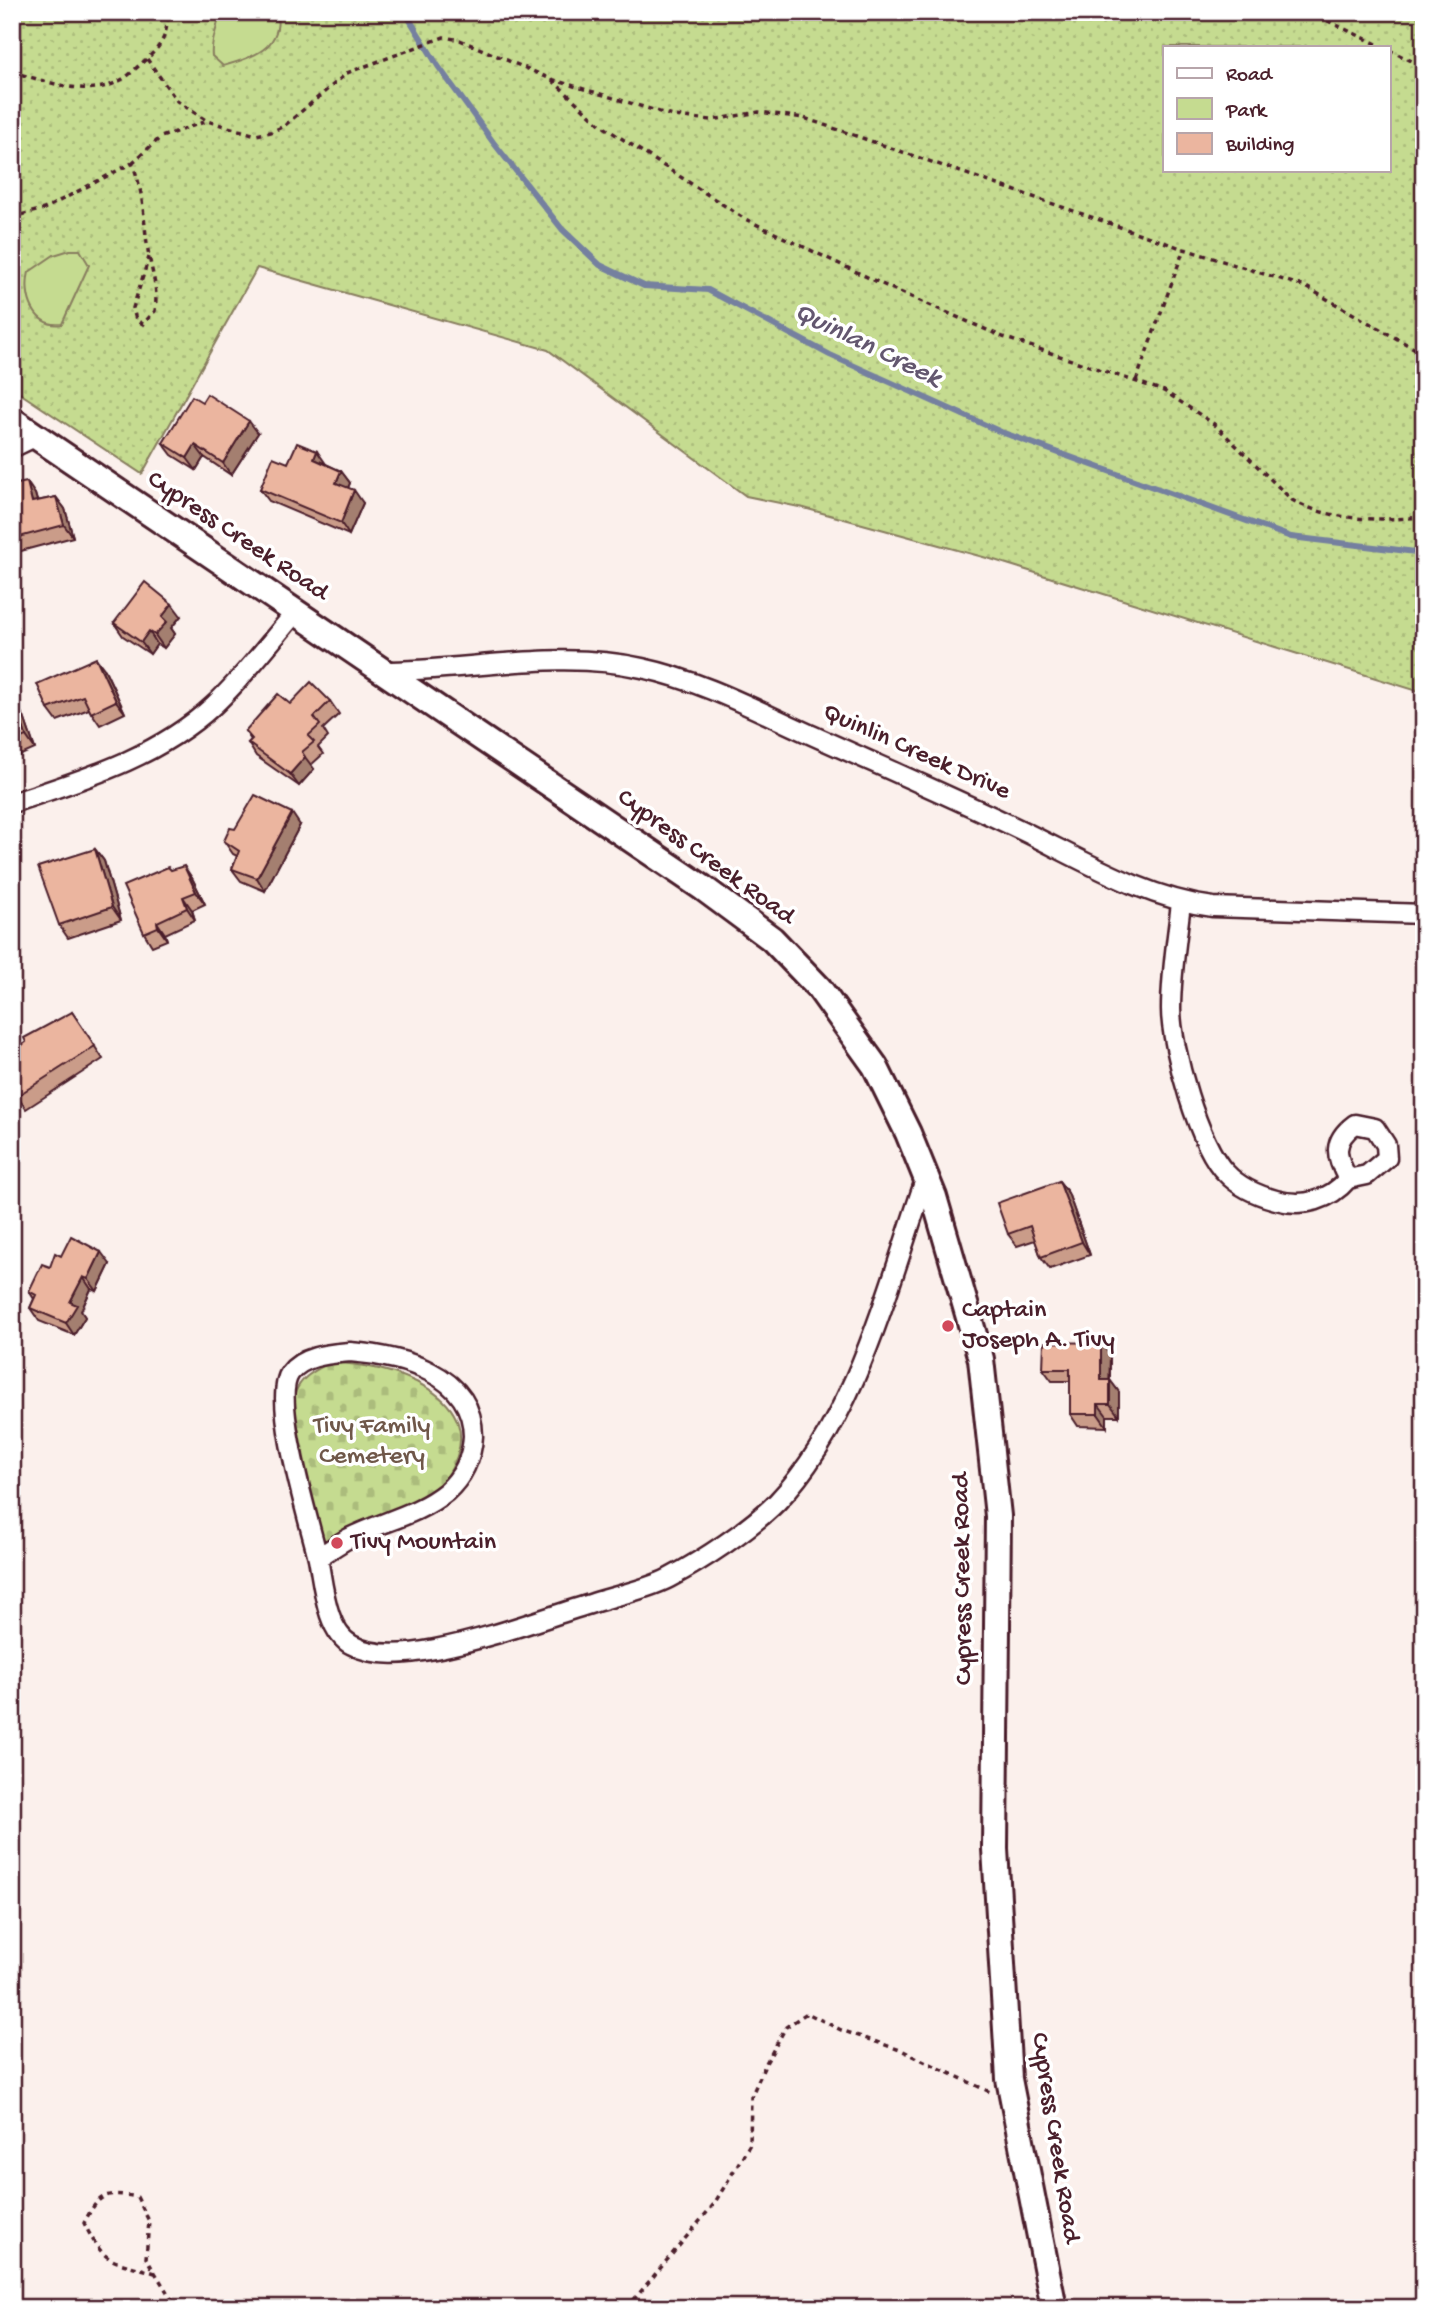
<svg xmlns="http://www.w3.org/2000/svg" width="1436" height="2320" font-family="'Gochi Hand',sans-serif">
	<defs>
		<pattern id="green-dots" width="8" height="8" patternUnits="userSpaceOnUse" patternTransform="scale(1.75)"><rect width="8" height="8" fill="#c5db90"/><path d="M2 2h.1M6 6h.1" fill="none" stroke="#abbc7c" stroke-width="1.8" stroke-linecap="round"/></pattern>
		<pattern id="cemetery-stones" width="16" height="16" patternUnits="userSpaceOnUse" patternTransform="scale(1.75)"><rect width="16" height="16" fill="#c5db90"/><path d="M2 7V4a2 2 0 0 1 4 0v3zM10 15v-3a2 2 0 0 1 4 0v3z" fill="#abbc7c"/></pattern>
	</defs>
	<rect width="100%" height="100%" fill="#fbf0ec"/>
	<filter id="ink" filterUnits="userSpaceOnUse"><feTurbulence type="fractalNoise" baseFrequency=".0143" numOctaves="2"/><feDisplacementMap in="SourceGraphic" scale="14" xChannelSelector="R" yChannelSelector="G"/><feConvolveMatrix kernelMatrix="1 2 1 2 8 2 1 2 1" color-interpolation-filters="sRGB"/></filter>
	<g filter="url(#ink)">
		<path fill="url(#green-dots)" stroke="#887d5e" stroke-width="2" fill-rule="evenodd" d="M 12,12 L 1424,12 L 1424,693 L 994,560 L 804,508 L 746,496 L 548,350 L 257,268 L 142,474 L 12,388 ZM 1165,47 L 1389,47 L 1389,170 L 1165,170 Z"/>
		<path fill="url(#cemetery-stones)" stroke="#887d5e" stroke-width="2" d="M 328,1363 C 386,1362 497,1395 448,1475 C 431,1503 353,1532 322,1546 C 313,1511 283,1424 296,1391 C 302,1376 315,1371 328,1363 Z"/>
		<path fill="#c5db90" stroke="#887d5e" stroke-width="2" d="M 219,12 L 277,12 C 283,48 252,58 223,66 L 212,56 C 210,39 219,29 219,12 Z
			M 70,250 L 80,250 L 89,265 L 62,324 C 34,328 23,296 29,272 L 54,255 Z"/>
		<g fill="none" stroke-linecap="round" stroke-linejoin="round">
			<path stroke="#75809f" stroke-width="6" d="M 405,12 L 438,66 L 493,142 L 562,229 L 600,265 L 644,286 L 708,290 L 830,355 L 1001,432 L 1291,537 L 1424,553"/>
			<defs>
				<path id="minor" d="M 12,448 L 35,437
					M 383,671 C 468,671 558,649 642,668 C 703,681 758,711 814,736 C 885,768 957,799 1027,833 C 1088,863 1146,898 1213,907 L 1424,914
					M 12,803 C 84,779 157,758 214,705 C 244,677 269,643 296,612
					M 1181,903 C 1177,938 1171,974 1171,1009 C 1171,1047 1199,1147 1226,1173 C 1240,1188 1257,1195 1276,1200 C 1304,1208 1330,1200 1348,1179
					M 1355,1124 L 1375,1128 L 1386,1145 L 1387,1158 L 1367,1175 L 1348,1179 C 1335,1156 1332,1141 1355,1124 Z
					M 350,1352 C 400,1356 473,1373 473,1436 C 472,1458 462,1478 446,1492 C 418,1515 380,1522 349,1538 C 338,1544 328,1551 318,1558 C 310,1524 271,1399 290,1373 C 303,1355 331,1354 350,1352 Z
					M 318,1558 C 323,1583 326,1632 352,1645 C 375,1658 410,1654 435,1649 C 488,1639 541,1619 593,1603 C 617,1595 646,1590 669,1578 C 703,1560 749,1530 777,1502 C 856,1420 889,1283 926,1177"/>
				<path id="secondary" d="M 12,420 L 703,888 L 772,939 L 819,988 L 875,1066 L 908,1133 L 934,1197 L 981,1359 L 998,1516 L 995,1849 L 1009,2079 L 1054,2308"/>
			</defs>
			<use href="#minor" stroke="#4a1f2b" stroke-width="23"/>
			<use href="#secondary" stroke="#4a1f2b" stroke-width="30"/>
			<path stroke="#4a1f2b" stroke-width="3.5" stroke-dasharray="5 5" stroke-linecap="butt" d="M 1309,12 L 1383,47
				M 1389,50 L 1424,67
				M 147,59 L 177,101 L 207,121
				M 12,72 C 44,80 86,98 117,82 C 127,78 135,69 143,62 C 162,46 167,37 168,12
				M 552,80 L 601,125 L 745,219 L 886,286 L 1003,337 L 1164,391 L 1214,424 L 1292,500 C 1330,521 1379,521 1421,517
				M 132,163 L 161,137 L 207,121 L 256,135 L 271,132 L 284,126 L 347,73 L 444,37 L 460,40 L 551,79 L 673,116 L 712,120 L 759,112 L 804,118 L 1184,249 L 1306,287 L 1424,354
				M 12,217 L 44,209 L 132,163 C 145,193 143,224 149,256 C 153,277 158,288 155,311 L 143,324 L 136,320 L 133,308 L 149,257
				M 1136,381 L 1184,249
				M 1424,517 L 1421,517 L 1424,537
				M 156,2273 L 155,2273 C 112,2259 106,2268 84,2223 C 99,2194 104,2191 137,2197 L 149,2221 L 146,2258 L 177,2308
				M 627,2308 L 714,2204 L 750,2144 L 751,2097 L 766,2063 L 786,2027 L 807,2013 L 841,2030 L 903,2051 L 990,2092"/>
			<use href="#minor" stroke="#fff" stroke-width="18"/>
			<use href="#secondary" stroke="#fff" stroke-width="24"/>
		</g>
		<path fill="#ca9c89" stroke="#4a1f2b" stroke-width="2" d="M 258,433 L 231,475 L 204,457 L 196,470 L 172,455 L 163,443 Z
			M 288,463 L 326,464 L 341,471 L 350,483 L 348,488 L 363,503 L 349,535 L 269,501 L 260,489 Z
			M 12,485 L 35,494 L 37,501 L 56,497 L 65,509 L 73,537 L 17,552 L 12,545 Z
			M 181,616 L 171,628 L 175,634 L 164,648 L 157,644 L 150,654 L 123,636 L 114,623 Z
			M 105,670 L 125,713 L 100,725 L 89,709 L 57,721 L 48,709 Z
			M 330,701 L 339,714 L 323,729 L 328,737 L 318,747 L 323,754 L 311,765 L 314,769 L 299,786 L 256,756 L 248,743 L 251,740 L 245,731 L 290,704 Z
			M 16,705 L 24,717 L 35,749 L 12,759 L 12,706 Z
			M 300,825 L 265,891 L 241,881 L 232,869 L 237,856 L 233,854 L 224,841 L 235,829 Z
			M 95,849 L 104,861 L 121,920 L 68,938 L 59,925 Z
			M 12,866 L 21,894 L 12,897 Z
			M 171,870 L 192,878 L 205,904 L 192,910 L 195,920 L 165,934 L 167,940 L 152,946 L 144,933 Z
			M 72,1012 L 103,1059 L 26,1109 L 12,1089 Z
			M 1059,1181 L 1068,1193 L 1090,1255 L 1050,1269 L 1041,1257 L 1035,1240 L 1017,1246 L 1008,1234 Z
			M 61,1256 L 110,1264 L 97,1291 L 91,1289 L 81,1311 L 85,1317 L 74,1335 L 39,1321 L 30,1308 L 34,1299 L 29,1291 Z
			M 1101,1343 L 1110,1355 L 1110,1380 L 1119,1392 L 1119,1416 L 1107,1416 L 1107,1427 L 1078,1426 L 1070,1414 L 1070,1381 L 1052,1381 L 1043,1369 Z"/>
		<path fill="#a47f6f" stroke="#4a1f2b" stroke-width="2" d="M 249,421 L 258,433 L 231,475 L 223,463 Z
			M 195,445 L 204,457 L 196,470 L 187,458 Z
			M 317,451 L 326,464 L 314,459 Z
			M 341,471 L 350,483 L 345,495 L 336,483 Z
			M 27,482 L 35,494 L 41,515 L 32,502 Z
			M 354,490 L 363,503 L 349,535 L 341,523 Z
			M 56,497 L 65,509 L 73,537 L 64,525 Z
			M 172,604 L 181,616 L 171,628 L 175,634 L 164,648 L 155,635 L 162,617 Z
			M 149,631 L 157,644 L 150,654 L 141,642 Z
			M 96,658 L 105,670 L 125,713 L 116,701 Z
			M 16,705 L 24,717 L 35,749 L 26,736 Z
			M 305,757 L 314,769 L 299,786 L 290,774 Z
			M 292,813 L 300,825 L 265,891 L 257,878 Z
			M 95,849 L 104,861 L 121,920 L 112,907 Z
			M 12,866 L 21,894 L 12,881 Z
			M 184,866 L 192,878 L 205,904 L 196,892 Z
			M 183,897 L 192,910 L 195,920 L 187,908 Z
			M 157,922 L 165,934 L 167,940 L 158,927 Z
			M 1059,1181 L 1068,1193 L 1090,1255 L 1082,1242 Z
			M 101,1252 L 110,1264 L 97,1291 L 88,1279 Z
			M 83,1277 L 91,1289 L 81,1311 L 85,1317 L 74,1335 L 66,1323 L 70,1302 Z
			M 1101,1343 L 1110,1355 L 1109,1392 L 1101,1380 Z
			M 1110,1380 L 1119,1392 L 1119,1416 L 1110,1404 Z
			M 1098,1404 L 1107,1416 L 1107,1427 L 1098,1414 Z"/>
		<path fill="#ebb59f" stroke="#4a1f2b" stroke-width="2" d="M 207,394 L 249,421 L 223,463 L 195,445 L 187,458 L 163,443 L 192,396 L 202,402 Z
			M 297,443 L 317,451 L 314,459 L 341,471 L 336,483 L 354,490 L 341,523 L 260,489 L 273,457 L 288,463 Z
			M 27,482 L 32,502 L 56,497 L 64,525 L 12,539 L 12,485 Z
			M 145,582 L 172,604 L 162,617 L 167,622 L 155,635 L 149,631 L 141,642 L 114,623 Z
			M 96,658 L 116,701 L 91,713 L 83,696 L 48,709 L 37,684 Z
			M 311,682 L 330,701 L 314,717 L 320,725 L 308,736 L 314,742 L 302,752 L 305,757 L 290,774 L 248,743 L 252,739 L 245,731 L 278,694 L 290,704 Z
			M 16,705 L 26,736 L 12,742 L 12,706 Z
			M 255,795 L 292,813 L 257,878 L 232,869 L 239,851 L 224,841 L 230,828 L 235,829 Z
			M 95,849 L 112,907 L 59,925 L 38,867 Z
			M 184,866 L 196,892 L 183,897 L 187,908 L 157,922 L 158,927 L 144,933 L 123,886 L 168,867 L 171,870 Z
			M 72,1012 L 95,1046 L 17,1096 L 12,1089 L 12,1053 L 26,1042 L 24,1038 Z
			M 1059,1181 L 1082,1242 L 1041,1257 L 1030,1226 L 1008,1234 L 997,1203 Z
			M 71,1236 L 101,1252 L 88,1279 L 83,1277 L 70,1302 L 77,1305 L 66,1323 L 30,1308 L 36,1295 L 29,1291 L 42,1264 L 50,1267 L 55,1253 L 61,1256 Z
			M 1044,1342 L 1101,1343 L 1101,1380 L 1110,1380 L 1110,1404 L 1098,1404 L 1098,1414 L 1070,1414 L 1070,1369 L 1043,1369 Z"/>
	</g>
	<g fill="#d1495b" stroke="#fff" stroke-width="2.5">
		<circle cx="948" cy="1326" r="7"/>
		<circle cx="337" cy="1543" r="7"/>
	</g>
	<g text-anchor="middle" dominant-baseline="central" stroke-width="7" stroke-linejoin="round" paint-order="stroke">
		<g font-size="26" fill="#4a1f2b" stroke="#fff">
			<text transform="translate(237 537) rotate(34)">Cypress Creek Road</text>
			<text transform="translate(916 753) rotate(24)">Quinlin Creek Drive</text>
			<text transform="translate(705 858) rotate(36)">Cypress Creek Road</text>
			<text transform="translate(964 1579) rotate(-91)">Cypress Creek Road</text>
			<text transform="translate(1054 2138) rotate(81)">Cypress Creek Road</text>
		</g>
		<g font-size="26" fill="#4a1f2b" stroke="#fff" text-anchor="start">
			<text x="962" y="1311">Captain<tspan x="962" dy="30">Joseph A. Tivy</tspan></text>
			<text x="351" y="1543">Tivy Mountain</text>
		</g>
		<g font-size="26" fill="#6f5749" stroke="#fff">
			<text x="372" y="1427">Tivy Family<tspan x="372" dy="30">Cemetery</tspan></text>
		</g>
		<g font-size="28" font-style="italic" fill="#63576f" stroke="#fff">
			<text transform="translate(867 346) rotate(26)">Quinlan Creek</text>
		</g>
	</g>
	<rect width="1436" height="2320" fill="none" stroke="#fff" stroke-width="42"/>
	<rect x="21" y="21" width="1394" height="2278" fill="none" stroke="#4a1f2b" stroke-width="2.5" filter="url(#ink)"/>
	<rect x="1163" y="46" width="228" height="126" fill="#ffffff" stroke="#b7a5aa" stroke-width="2"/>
	<rect x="1177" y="68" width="35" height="10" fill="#ffffff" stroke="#b7a5aa" stroke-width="2"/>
	<text x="1226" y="80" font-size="21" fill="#4a1f2b">Road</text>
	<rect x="1177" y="98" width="35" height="21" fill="#c5db90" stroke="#b7a5aa" stroke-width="2"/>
	<text x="1226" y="116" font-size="21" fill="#4a1f2b">Park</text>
	<rect x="1177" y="133" width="35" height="21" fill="#ebb59f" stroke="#b7a5aa" stroke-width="2"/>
	<text x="1226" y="150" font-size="21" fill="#4a1f2b">Building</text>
</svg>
